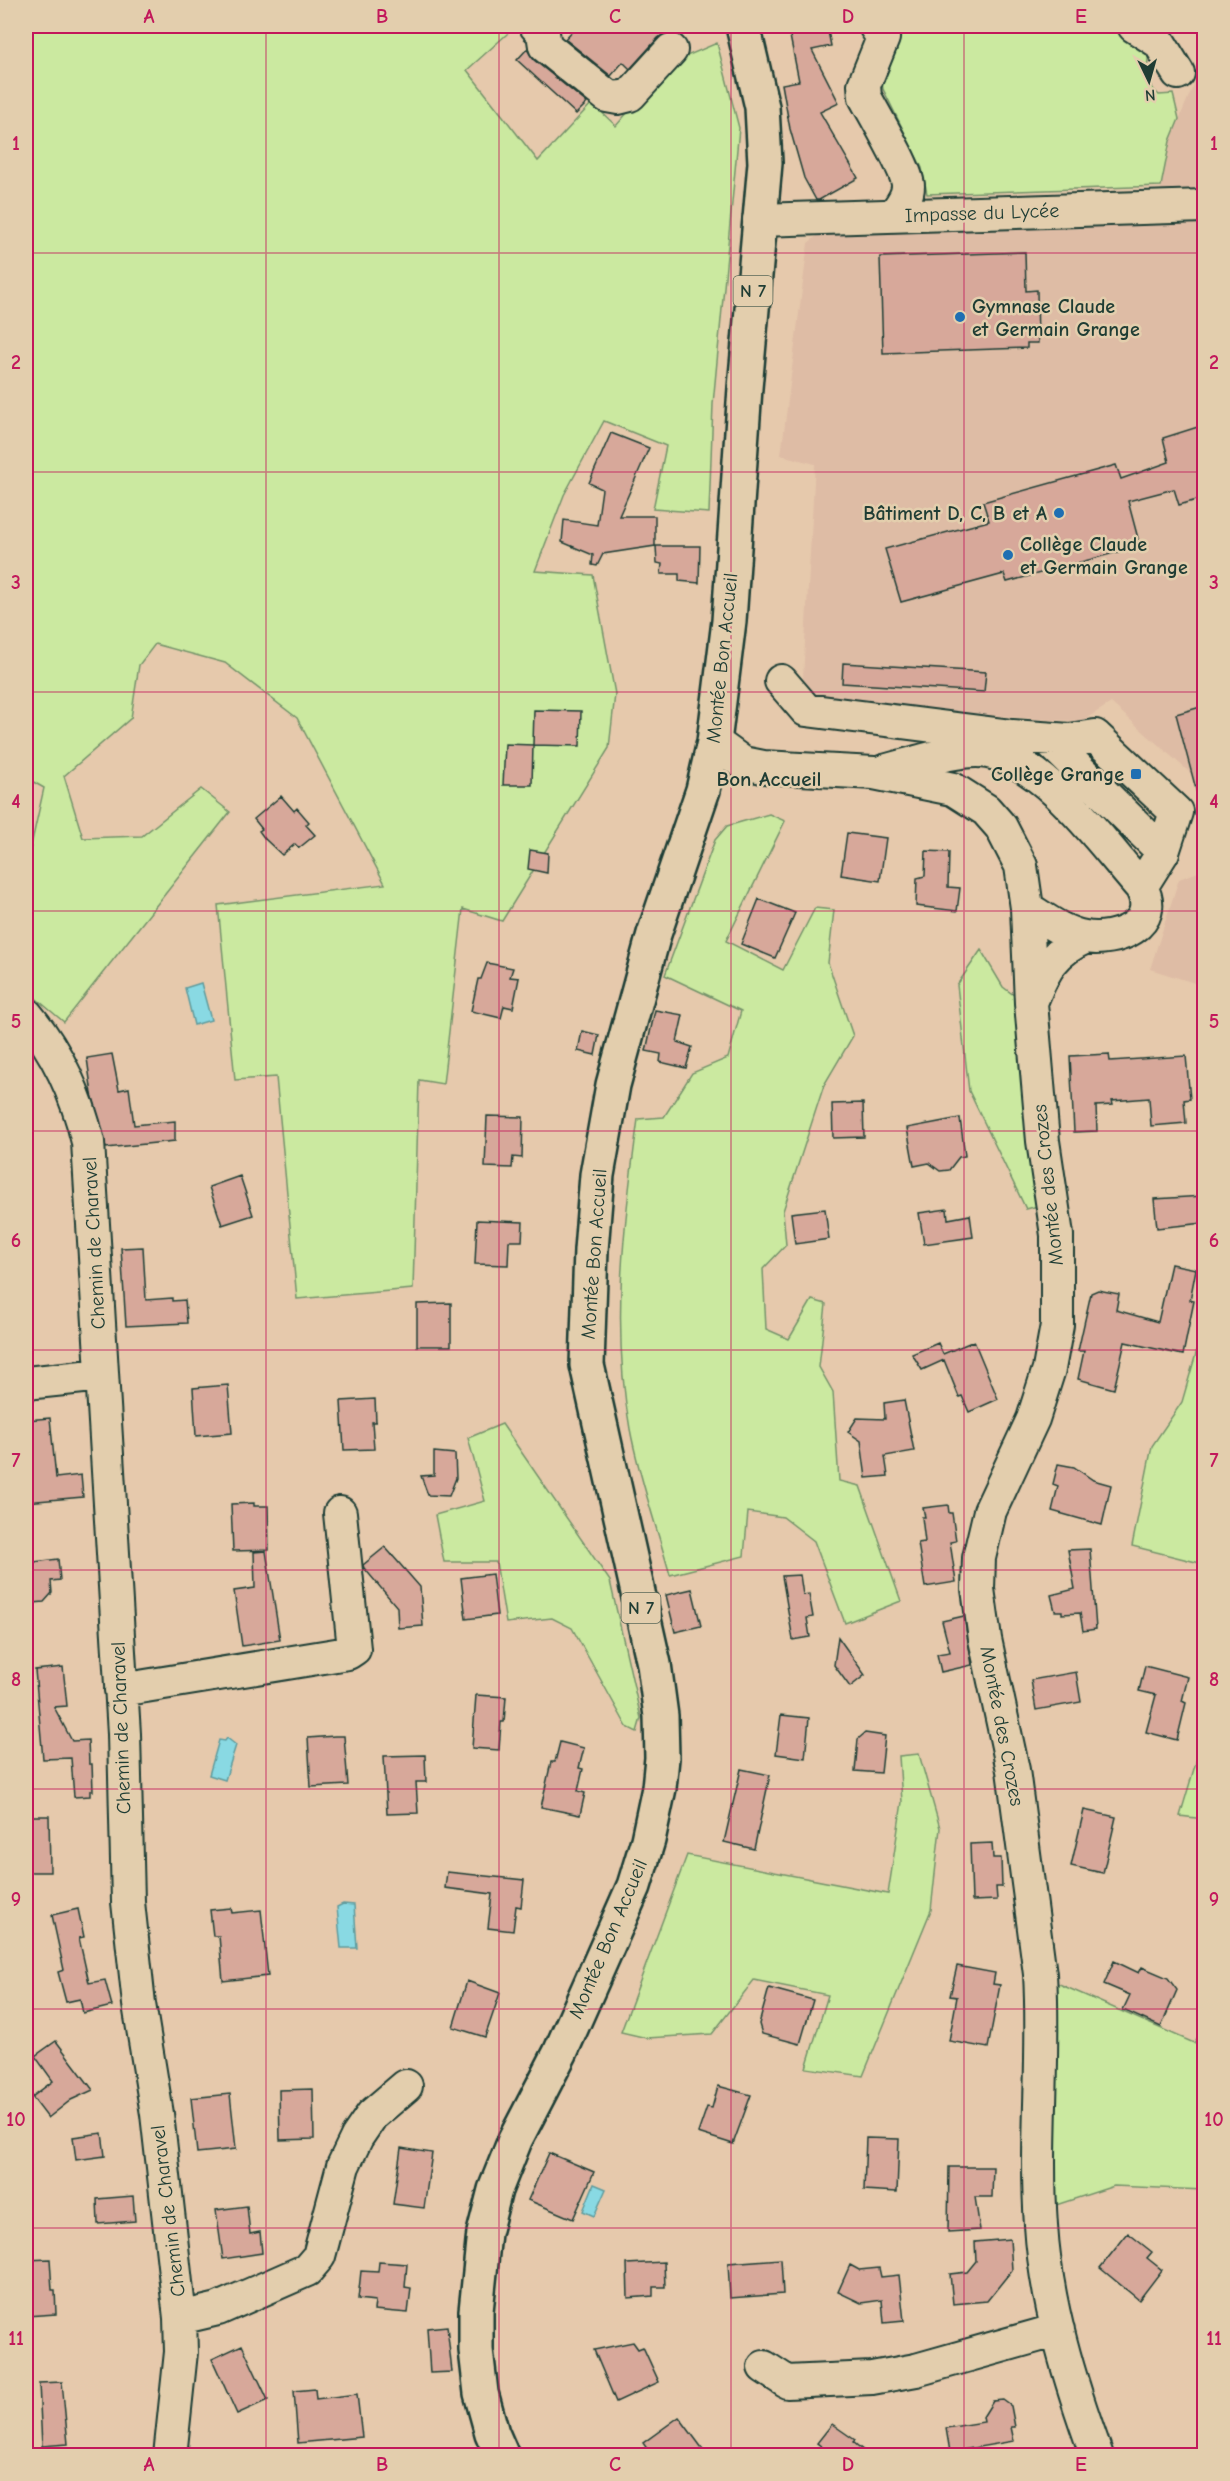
<svg xmlns="http://www.w3.org/2000/svg" width="1230" height="2481" font-family="'Comic Neue',sans-serif">
	<rect width="100%" height="100%" fill="#e6c9ac"/>
	<filter id="ink" filterUnits="userSpaceOnUse"><feTurbulence type="fractalNoise" baseFrequency=".0167" numOctaves="2"/><feDisplacementMap in="SourceGraphic" scale="12" xChannelSelector="R" yChannelSelector="G"/><feConvolveMatrix kernelMatrix="1 2 1 2 8 2 1 2 1" color-interpolation-filters="sRGB"/></filter>
	<g filter="url(#ink)">
		<path fill="#debca5" d="M 1204,50 L 1204,785 L 1111,703 L 1082,721 L 1050,720 L 838,703 L 816,698 L 803,678 L 815,464 L 781,455 L 808,243 L 827,228 L 1162,211 L 1161,186 L 1170,141 L 1196,79 Z
			M 1204,870 L 1204,986 L 1150,969 L 1179,879 Z"/>
		<path fill="#cbe9a0" stroke="#75936a" stroke-width="1.5" d="M 26,26 L 516,26 L 467,70 L 538,161 L 592,103 L 616,126 L 670,63 L 717,43 L 739,128 L 713,404 L 709,513 L 653,509 L 666,446 L 604,421 L 564,495 L 535,571 L 593,575 L 615,694 L 609,748 L 502,921 L 463,909 L 443,1084 L 419,1080 L 413,1289 L 297,1299 L 276,1077 L 235,1080 L 218,905 L 385,884 L 297,718 L 225,663 L 155,644 L 139,665 L 131,718 L 64,776 L 83,838 L 142,836 L 201,789 L 230,812 L 64,1022 L 26,990 L 26,868 L 44,788 L 30,780 L 26,786 Z
			M 899,26 L 1126,26 L 1151,42 C 1148,61 1141,81 1159,95 L 1173,94 L 1179,119 L 1170,141 L 1161,186 L 927,194 L 922,168 L 883,89 L 880,69 Z
			M 769,814 L 785,821 L 726,941 L 783,970 L 815,908 L 834,910 L 828,963 L 853,1036 L 824,1085 L 783,1211 L 786,1245 L 763,1269 L 766,1329 L 789,1339 L 812,1300 L 826,1304 L 819,1367 L 833,1392 L 839,1481 L 860,1486 L 901,1601 L 845,1623 L 814,1541 L 783,1517 L 748,1512 L 744,1556 L 670,1575 C 657,1528 639,1477 630,1429 C 611,1327 624,1221 638,1119 L 664,1117 L 692,1073 L 728,1058 L 741,1011 L 665,975 L 715,840 L 727,826 Z
			M 981,950 L 1003,987 L 1019,999 L 1042,1205 L 1026,1209 L 969,1091 L 957,985 Z
			M 1204,1326 L 1204,1564 L 1132,1546 L 1152,1446 L 1182,1402 Z
			M 502,1424 L 610,1581 L 641,1718 L 637,1732 L 627,1727 L 572,1628 L 552,1618 L 506,1623 L 496,1562 L 444,1562 L 435,1515 L 485,1501 L 468,1438 Z
			M 1204,1735 L 1204,1819 L 1180,1816 Z
			M 919,1754 L 940,1828 L 931,1910 L 863,2076 L 806,2068 L 828,1995 L 754,1980 L 712,2034 L 647,2038 L 621,2032 L 687,1855 L 888,1894 L 902,1802 L 899,1756 Z
			M 1050,1980 L 1194,2043 L 1204,2028 L 1204,2190 L 1114,2186 L 1050,2207 Z"/>
		<path fill="#89d9e3" stroke="#5f9b9d" stroke-width="1.5" d="M 201,983 L 211,1020 L 194,1025 L 185,988 Z
			M 227,1738 L 236,1745 L 225,1780 L 209,1775 L 219,1740 L 225,1741 Z
			M 343,1904 L 354,1905 L 357,1948 L 341,1948 L 337,1907 Z
			M 594,2184 L 606,2189 L 594,2216 L 583,2211 Z"/>
		<path fill="#d7a89a" stroke="#1f3d34" stroke-width="1.5" d="M 577,26 L 684,26 L 677,33 L 666,33 L 658,38 L 630,69 L 623,62 L 611,76 L 565,39 Z
			M 788,26 L 827,26 L 831,46 L 812,50 L 839,103 L 820,112 L 858,178 L 819,200 L 816,200 L 804,178 L 790,129 L 782,84 L 799,81 Z
			M 527,49 L 534,60 L 587,103 L 576,114 L 517,60 Z
			M 1025,252 L 1026,291 L 1037,290 L 1038,343 L 1027,343 L 1027,348 L 883,353 L 880,257 Z
			M 1204,425 L 1204,498 L 1179,505 L 1174,489 L 1128,501 L 1140,546 L 1007,582 L 1004,574 L 901,602 L 885,549 L 989,521 L 983,502 L 1116,465 L 1121,479 L 1169,462 L 1163,438 Z
			M 611,433 L 649,448 L 619,516 L 655,516 L 655,546 L 603,554 L 597,566 L 592,565 L 593,555 L 562,542 L 564,520 L 597,525 L 602,489 L 589,483 Z
			M 656,546 L 700,546 L 699,583 L 679,581 L 679,574 L 661,574 L 662,564 L 657,563 Z
			M 843,663 L 986,672 L 984,692 L 842,683 Z
			M 1204,706 L 1204,796 L 1198,797 L 1176,714 Z
			M 534,710 L 581,711 L 580,746 L 533,745 L 532,785 L 503,785 L 505,744 L 533,745 Z
			M 281,796 L 294,811 L 297,808 L 309,822 L 306,825 L 315,835 L 299,848 L 295,844 L 282,855 L 265,839 L 259,831 L 262,829 L 254,819 Z
			M 847,833 L 886,838 L 880,881 L 841,875 Z
			M 530,850 L 548,853 L 547,873 L 528,869 Z
			M 926,851 L 949,852 L 948,887 L 960,888 L 957,911 L 916,906 L 917,878 L 925,876 Z
			M 759,899 L 795,913 L 775,958 L 741,944 Z
			M 487,963 L 513,968 L 510,977 L 519,978 L 513,1008 L 504,1006 L 501,1018 L 471,1011 L 478,979 L 481,979 Z
			M 655,1010 L 683,1015 L 677,1042 L 692,1047 L 686,1068 L 660,1062 L 661,1054 L 646,1051 Z
			M 582,1031 L 599,1035 L 595,1055 L 578,1051 Z
			M 112,1054 L 119,1090 L 129,1088 L 134,1125 L 175,1121 L 175,1141 L 106,1148 L 92,1094 L 87,1058 Z
			M 1109,1054 L 1110,1061 L 1186,1056 L 1190,1099 L 1184,1100 L 1186,1123 L 1151,1126 L 1149,1098 L 1112,1101 L 1113,1105 L 1096,1106 L 1097,1131 L 1074,1132 L 1070,1056 Z
			M 863,1103 L 864,1137 L 833,1138 L 832,1104 Z
			M 487,1116 L 523,1117 L 522,1158 L 513,1157 L 512,1168 L 485,1167 Z
			M 960,1118 L 965,1156 L 959,1157 L 949,1170 L 940,1171 L 929,1163 L 914,1166 L 907,1128 Z
			M 240,1176 L 253,1215 L 222,1225 L 209,1187 Z
			M 1204,1196 L 1204,1223 L 1157,1228 L 1154,1199 Z
			M 825,1209 L 829,1239 L 795,1244 L 791,1213 Z
			M 947,1209 L 948,1219 L 970,1215 L 973,1237 L 924,1244 L 919,1213 Z
			M 477,1220 L 523,1222 L 522,1241 L 509,1241 L 508,1265 L 475,1264 Z
			M 143,1247 L 146,1300 L 172,1298 L 172,1301 L 185,1300 L 187,1323 L 126,1326 L 121,1248 Z
			M 1171,1264 L 1196,1269 L 1190,1300 L 1194,1301 L 1183,1355 L 1125,1342 L 1114,1389 L 1078,1379 L 1084,1351 L 1078,1351 L 1091,1293 L 1098,1290 L 1119,1294 L 1116,1310 L 1158,1322 Z
			M 451,1303 L 451,1346 L 417,1346 L 417,1304 Z
			M 974,1341 L 998,1399 L 969,1412 L 962,1396 L 959,1397 L 944,1360 L 922,1370 L 912,1354 L 938,1343 L 943,1354 Z
			M 228,1385 L 232,1433 L 196,1436 L 193,1388 Z
			M 375,1399 L 376,1422 L 372,1422 L 374,1449 L 344,1450 L 341,1401 Z
			M 904,1400 L 914,1451 L 885,1456 L 888,1476 L 866,1478 L 861,1441 L 848,1432 L 857,1418 L 885,1419 L 884,1403 Z
			M 50,1418 L 56,1478 L 81,1475 L 83,1497 L 26,1502 L 26,1420 Z
			M 434,1452 L 455,1454 L 456,1478 L 449,1496 L 428,1495 L 421,1476 L 434,1475 Z
			M 1058,1464 L 1074,1467 L 1093,1480 L 1111,1485 L 1102,1525 L 1052,1511 L 1058,1486 L 1053,1484 Z
			M 254,1503 L 254,1506 L 268,1506 L 269,1550 L 233,1551 L 231,1504 Z
			M 948,1505 L 949,1513 L 952,1513 L 956,1541 L 950,1542 L 956,1582 L 925,1587 L 918,1543 L 925,1542 L 922,1517 L 925,1517 L 923,1508 Z
			M 385,1547 L 420,1587 L 423,1626 L 398,1628 L 397,1607 L 364,1568 L 363,1565 Z
			M 1090,1549 L 1096,1629 L 1083,1631 L 1080,1613 L 1062,1614 L 1062,1611 L 1055,1611 L 1051,1595 L 1075,1589 L 1068,1550 Z
			M 266,1551 L 280,1640 L 242,1646 L 234,1591 L 255,1588 L 254,1552 Z
			M 58,1559 L 60,1580 L 51,1581 L 52,1593 L 44,1602 L 33,1603 L 26,1597 L 26,1563 Z
			M 492,1574 L 497,1615 L 466,1619 L 461,1578 Z
			M 800,1575 L 803,1595 L 809,1594 L 813,1617 L 807,1618 L 810,1637 L 793,1640 L 782,1576 Z
			M 692,1589 L 701,1626 L 675,1632 L 666,1595 Z
			M 964,1616 L 972,1665 L 941,1672 L 937,1654 L 950,1652 L 942,1621 Z
			M 838,1637 L 865,1675 L 850,1687 L 834,1665 Z
			M 1145,1666 L 1188,1677 L 1182,1701 L 1186,1703 L 1177,1740 L 1146,1732 L 1156,1695 L 1139,1691 Z
			M 63,1667 L 67,1706 L 54,1707 L 72,1741 L 88,1740 L 89,1764 L 92,1764 L 93,1791 L 90,1791 L 90,1796 L 74,1797 L 71,1758 L 43,1759 L 35,1670 Z
			M 1076,1672 L 1081,1702 L 1036,1710 L 1031,1680 Z
			M 476,1695 L 506,1697 L 504,1722 L 501,1722 L 499,1750 L 472,1748 Z
			M 781,1715 L 809,1718 L 805,1758 L 776,1754 Z
			M 865,1733 L 885,1736 L 881,1773 L 855,1771 L 858,1739 Z
			M 335,1736 L 344,1736 L 348,1785 L 311,1787 L 308,1738 Z
			M 560,1742 L 584,1748 L 579,1768 L 583,1769 L 578,1791 L 585,1793 L 580,1815 L 541,1807 L 551,1762 L 555,1762 Z
			M 425,1755 L 426,1782 L 416,1782 L 418,1813 L 387,1814 L 384,1756 Z
			M 741,1769 L 770,1775 L 754,1849 L 724,1842 Z
			M 1084,1810 L 1116,1817 L 1103,1873 L 1071,1866 Z
			M 26,1816 L 49,1816 L 50,1872 L 26,1872 Z
			M 992,1843 L 993,1858 L 1001,1858 L 1002,1887 L 996,1887 L 997,1900 L 972,1901 L 970,1844 Z
			M 447,1872 L 524,1880 L 521,1907 L 516,1906 L 513,1931 L 488,1928 L 492,1894 L 445,1888 Z
			M 231,1908 L 232,1913 L 261,1910 L 268,1976 L 223,1981 L 219,1936 L 213,1936 L 210,1910 Z
			M 78,1909 L 84,1937 L 79,1938 L 89,1983 L 105,1980 L 112,2006 L 83,2013 L 80,1999 L 66,2002 L 58,1972 L 64,1970 L 52,1915 Z
			M 1114,1961 L 1139,1973 L 1142,1967 L 1168,1978 L 1177,1990 L 1161,2027 L 1123,2010 L 1130,1995 L 1104,1984 Z
			M 957,1966 L 995,1973 L 993,1984 L 1000,1985 L 988,2048 L 949,2041 L 957,1997 L 950,1996 Z
			M 467,1981 L 500,1993 L 485,2037 L 453,2027 Z
			M 769,1988 L 813,2000 L 800,2044 L 762,2034 L 759,2024 Z
			M 56,2041 L 93,2090 L 71,2100 L 48,2118 L 32,2097 L 53,2081 L 35,2056 Z
			M 718,2086 L 751,2095 L 733,2144 L 698,2133 L 707,2107 L 712,2108 Z
			M 313,2089 L 314,2139 L 280,2140 L 279,2090 Z
			M 230,2094 L 236,2149 L 197,2153 L 191,2098 Z
			M 102,2133 L 105,2156 L 76,2160 L 73,2137 Z
			M 866,2138 L 899,2139 L 897,2192 L 864,2190 Z
			M 401,2148 L 432,2153 L 424,2208 L 393,2204 Z
			M 549,2153 L 594,2172 L 573,2219 L 528,2200 Z
			M 949,2167 L 993,2167 L 992,2197 L 975,2197 L 980,2230 L 948,2232 Z
			M 133,2196 L 135,2221 L 98,2224 L 97,2199 Z
			M 247,2206 L 250,2234 L 260,2232 L 262,2253 L 223,2259 L 216,2210 Z
			M 1128,2233 L 1152,2252 L 1147,2258 L 1162,2270 L 1139,2300 L 1100,2268 Z
			M 1010,2239 L 1012,2270 L 987,2301 L 953,2304 L 950,2274 L 967,2272 L 976,2261 L 975,2242 Z
			M 50,2259 L 52,2290 L 55,2290 L 56,2314 L 26,2316 L 26,2260 Z
			M 781,2259 L 783,2294 L 730,2298 L 728,2263 Z
			M 379,2262 L 407,2264 L 405,2287 L 411,2288 L 408,2313 L 374,2310 L 375,2301 L 358,2299 L 361,2271 L 378,2272 Z
			M 664,2262 L 665,2287 L 653,2287 L 653,2296 L 628,2298 L 627,2264 Z
			M 850,2265 L 859,2270 L 879,2268 L 881,2277 L 899,2275 L 904,2321 L 884,2323 L 882,2300 L 861,2303 L 838,2292 Z
			M 447,2326 L 452,2372 L 430,2373 L 427,2328 Z
			M 633,2342 L 638,2349 L 643,2347 L 659,2382 L 616,2402 L 594,2350 Z
			M 242,2345 L 268,2400 L 237,2414 L 212,2359 Z
			M 62,2382 L 68,2444 L 42,2446 L 39,2383 Z
			M 315,2389 L 316,2399 L 357,2394 L 362,2437 L 298,2443 L 294,2391 Z
			M 1003,2400 L 1011,2406 L 1015,2427 L 1011,2427 L 1014,2441 L 950,2452 L 946,2428 L 984,2422 L 983,2417 L 993,2401 Z
			M 679,2417 L 708,2456 L 652,2456 L 643,2443 Z
			M 832,2424 L 855,2440 L 853,2442 L 870,2456 L 834,2456 L 817,2443 Z"/>
		<g fill="none" stroke-linecap="round" stroke-linejoin="round">
			<defs>
				<path id="minor" d="M 536,26 L 543,33 L 545,46 L 607,96 L 618,98 L 630,95 L 671,50
					M 875,26 L 883,38 L 864,85 L 865,97 C 874,114 908,171 908,186 C 908,198 900,206 894,215
					M 1134,26 L 1159,42 L 1178,73
					M 759,220 L 1204,206
					M 781,681 L 806,710 L 1012,736 L 1070,740 L 1095,736 L 1176,812 L 1163,852 L 1141,887
					M 1048,739 L 1163,852
					M 714,742 L 743,763 L 763,767 L 874,773 L 953,789 L 986,810 L 1001,827 L 1021,866 L 1027,908 L 1031,1003 L 1043,1141 L 1057,1235 L 1057,1325 L 1049,1369 L 1033,1419 L 990,1511 L 979,1558 L 978,1589 L 985,1639 L 1013,1770 L 1040,1974 C 1045,2058 1035,2142 1041,2225 C 1046,2304 1070,2382 1097,2456
					M 884,771 C 912,764 959,747 988,752 C 1046,762 1103,844 1141,887 C 1162,925 1116,942 1085,937 C 1063,933 1046,920 1027,908
					M 1032,1000 C 1045,968 1054,951 1086,937
					M 26,1014 C 57,1051 77,1095 88,1142 L 124,1734 L 128,1902 L 139,2004 L 157,2114 L 180,2318 L 181,2352 L 170,2456
					M 26,1383 L 102,1375
					M 121,1690 L 348,1653 L 354,1649 L 340,1513
					M 180,2318 L 218,2309 L 307,2270 L 319,2256 L 343,2166 L 357,2137 L 372,2115 L 406,2086
					M 764,2367 L 787,2382 L 872,2378 L 916,2370 L 1058,2330"/>
				<path id="major" d="M 502,2456 L 492,2433 L 481,2393 L 476,2350 L 476,2311 L 484,2233 L 495,2190 L 515,2140 L 560,2053 L 634,1886 L 648,1840 L 659,1788 L 662,1758 L 661,1716 L 654,1664 L 587,1365 L 591,1250 L 597,1175 L 613,1085 L 654,934 L 703,790 L 714,742 L 729,621 L 745,388 L 765,163 L 762,107 L 743,26"/>
			</defs>
			<use href="#minor" stroke="#1f3d34" stroke-width="36"/>
			<use href="#major" stroke="#1f3d34" stroke-width="38"/>
			<use href="#minor" stroke="#e3cead" stroke-width="32"/>
			<use href="#major" stroke="#e3cead" stroke-width="33"/>
		</g>
	</g>
	<path fill="none" stroke="#c2185b" stroke-width="1.5" stroke-opacity="0.55" d="M 266,26 L 266,2456M 499,26 L 499,2456M 731,26 L 731,2456M 964,26 L 964,2456M 26,253 L 1204,253M 26,472 L 1204,472M 26,692 L 1204,692M 26,911 L 1204,911M 26,1131 L 1204,1131M 26,1350 L 1204,1350M 26,1570 L 1204,1570M 26,1789 L 1204,1789M 26,2009 L 1204,2009M 26,2228 L 1204,2228"/>
	<g fill="#1f6fb2" stroke="#e3cead" stroke-width="2">
		<circle cx="960" cy="317" r="6"/>
		<circle cx="1059" cy="513" r="6"/>
		<circle cx="1008" cy="555" r="6"/>
		<rect x="1130" y="768" width="12" height="12" rx="3"/>
	</g>
	<g text-anchor="middle" dominant-baseline="central" stroke-width="5" stroke-linejoin="round" paint-order="stroke">
		<g fill="#e3cead" stroke="#5a6858" stroke-width="1.5">
			<rect x="733.5" y="276" width="39" height="30" rx="4.5"/>
			<rect x="621.5" y="1593" width="39" height="30" rx="4.5"/>
		</g>
		<g font-size="18" font-weight="bold" fill="#1f3d34">
			<text x="753" y="291">N 7</text>
			<text x="641" y="1608">N 7</text>
		</g>
		<g font-size="20" fill="#1f3d34" stroke="#e3cead">
			<text transform="translate(982 213) rotate(-2)">Impasse du Lycée</text>
			<text transform="translate(722 658) rotate(-84)">Montée Bon Accueil</text>
			<text transform="translate(1048 1185) rotate(-96)">Montée des Crozes</text>
			<text transform="translate(94 1243) rotate(-93)">Chemin de Charavel</text>
			<text transform="translate(594 1254) rotate(-86)">Montée Bon Accueil</text>
			<text transform="translate(1002 1726) rotate(79)">Montée des Crozes</text>
			<text transform="translate(121 1728) rotate(-92)">Chemin de Charavel</text>
			<text transform="translate(608 1939) rotate(-67)">Montée Bon Accueil</text>
			<text transform="translate(168 2211) rotate(-97)">Chemin de Charavel</text>
		</g>
		<g font-size="20" font-weight="bold" fill="#1f3d34" stroke="#e3cead" text-anchor="start">
			<text x="972" y="306">Gymnase Claude<tspan x="972" dy="23">et Germain Grange</tspan></text>
			<text x="1047" y="513" text-anchor="end">Bâtiment D, C, B et A</text>
			<text x="1020" y="544">Collège Claude<tspan x="1020" dy="23">et Germain Grange</tspan></text>
			<text x="1124" y="774" text-anchor="end">Collège Grange</text>
		</g>
		<g font-size="21" font-weight="bold" fill="#1f3d34" stroke="#e3cead">
			<text x="769" y="779">Bon Accueil</text>
		</g>
	</g>
	<rect width="1230" height="2481" fill="none" stroke="#e3cead" stroke-width="66"/>
	<g transform="translate(1149 81) rotate(175)" stroke="#e3cead" stroke-width="4.5" paint-order="stroke">
	<path d="M0-4.5L10 22L0 15L-10 22Z" fill="#1f3d34"/>
	<text y="-9" font-size="16" font-weight="bold" text-anchor="middle" fill="#1f3d34">N</text>
	</g>
	<rect x="33" y="33" width="1164" height="2415" fill="none" stroke="#c2185b" stroke-width="2"/>
	<g font-size="20" text-anchor="middle" font-weight="bold" fill="#c2185b">
		<text x="149" y="23">A</text>
		<text x="382" y="23">B</text>
		<text x="615" y="23">C</text>
		<text x="848" y="23">D</text>
		<text x="1081" y="23">E</text>
		<text x="16" y="150">1</text>
		<text x="1214" y="150">1</text>
		<text x="16" y="369">2</text>
		<text x="1214" y="369">2</text>
		<text x="16" y="589">3</text>
		<text x="1214" y="589">3</text>
		<text x="16" y="808">4</text>
		<text x="1214" y="808">4</text>
		<text x="16" y="1028">5</text>
		<text x="1214" y="1028">5</text>
		<text x="16" y="1247">6</text>
		<text x="1214" y="1247">6</text>
		<text x="16" y="1467">7</text>
		<text x="1214" y="1467">7</text>
		<text x="16" y="1686">8</text>
		<text x="1214" y="1686">8</text>
		<text x="16" y="1906">9</text>
		<text x="1214" y="1906">9</text>
		<text x="16" y="2126">10</text>
		<text x="1214" y="2126">10</text>
		<text x="16" y="2345">11</text>
		<text x="1214" y="2345">11</text>
		<text x="149" y="2471">A</text>
		<text x="382" y="2471">B</text>
		<text x="615" y="2471">C</text>
		<text x="848" y="2471">D</text>
		<text x="1081" y="2471">E</text>
	</g>
</svg>
